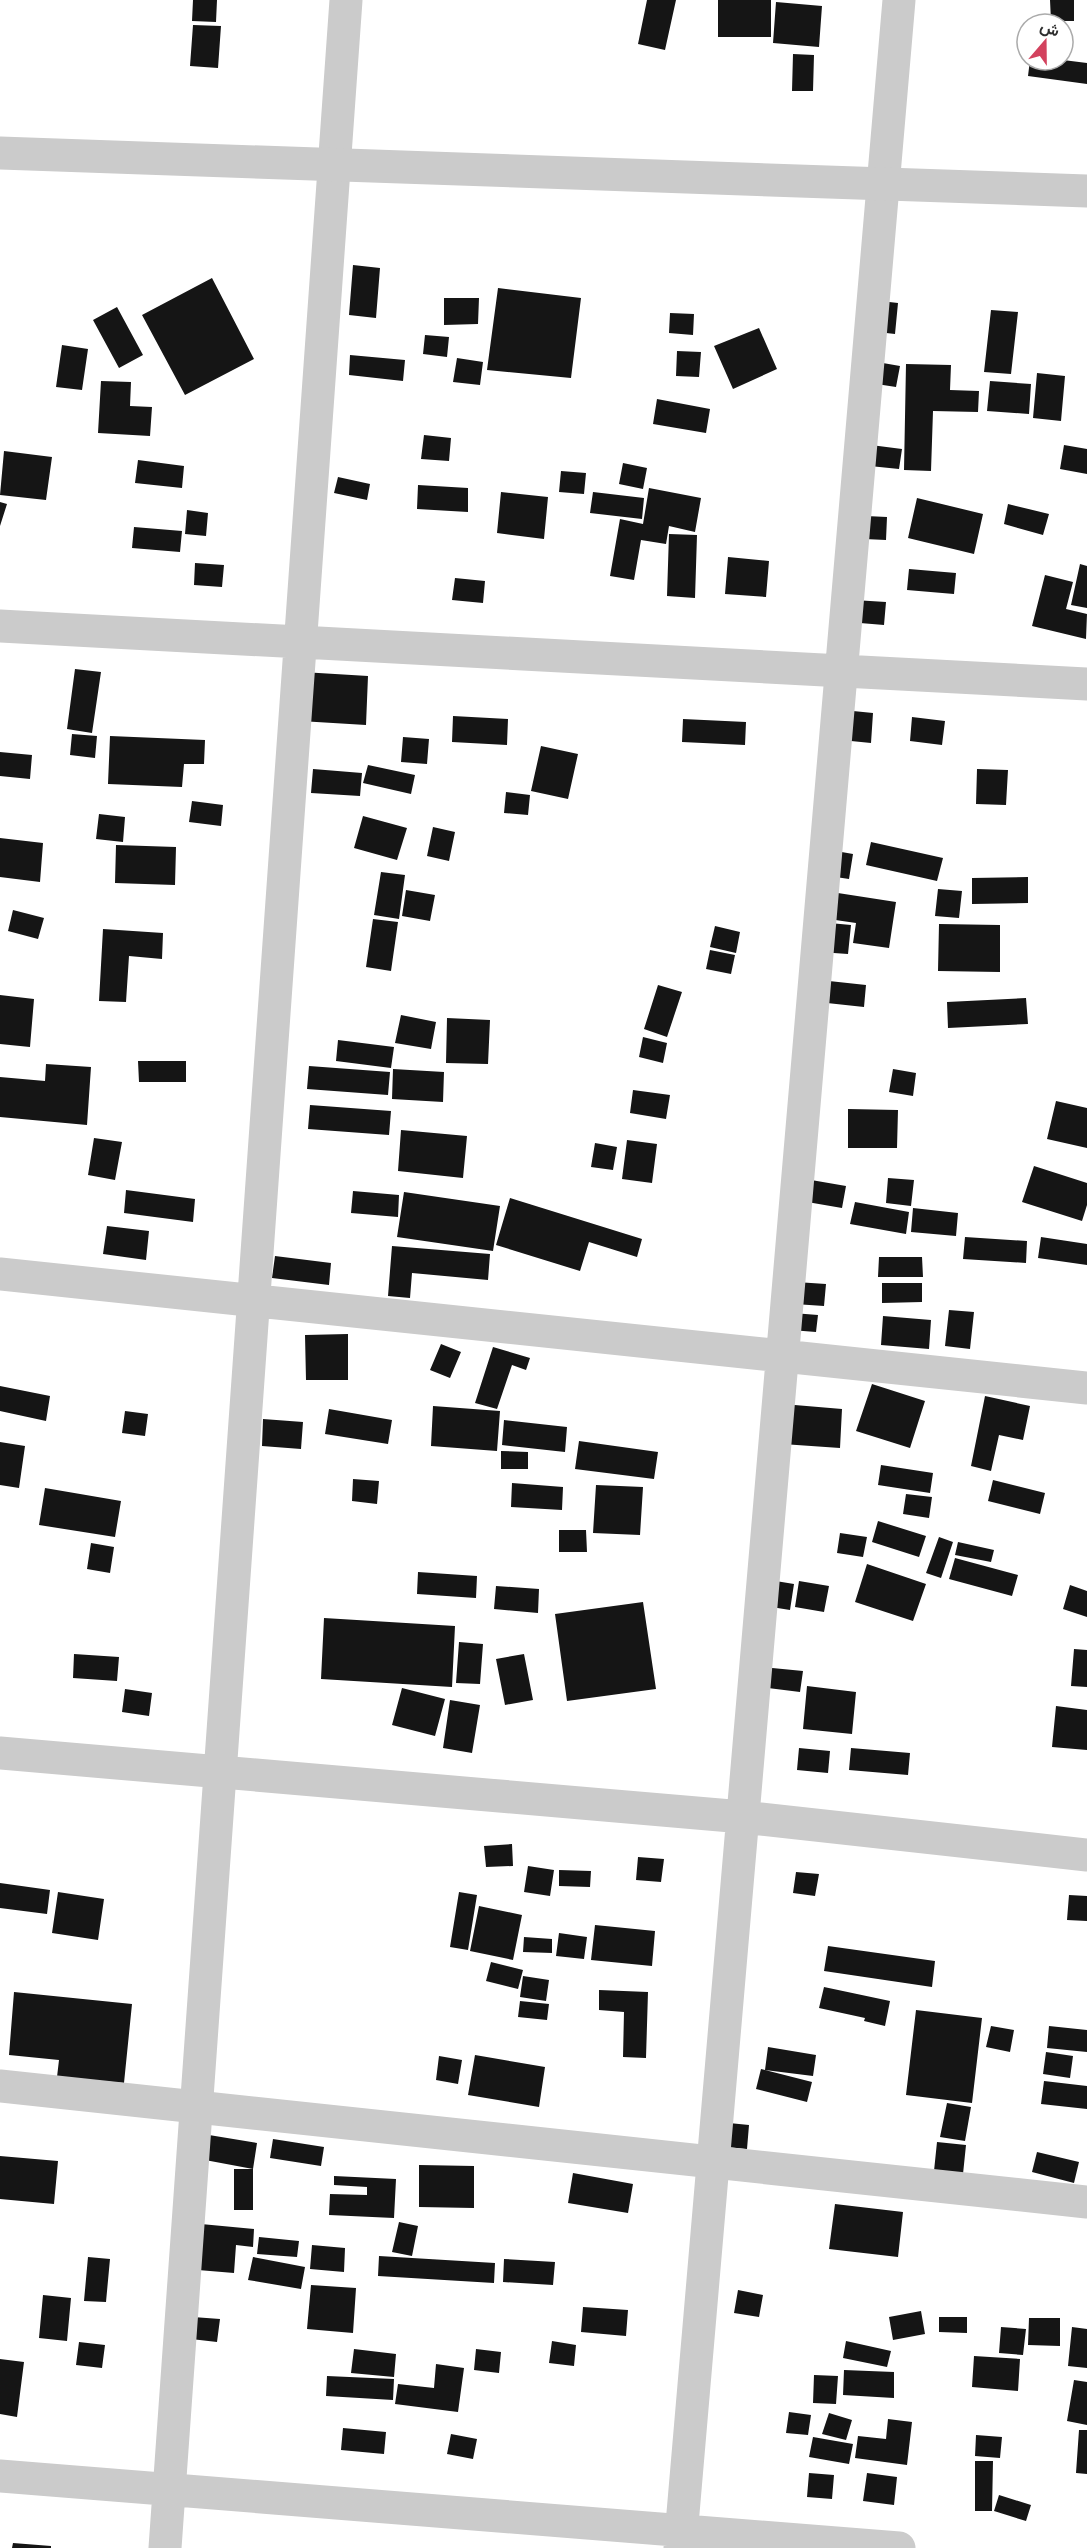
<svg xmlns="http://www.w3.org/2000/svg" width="1087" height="2548" font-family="Quicksand,Vazirmatn,sans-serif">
	<rect width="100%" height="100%" fill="#fff"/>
	<path fill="#151515" d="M 193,0 L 217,0 L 216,22 L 192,21 Z
		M 647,0 L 676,0 L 665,50 L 638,44 Z
		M 718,0 L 771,0 L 771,37 L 718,37 Z
		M 1050,0 L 1074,0 L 1074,21 L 1051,21 Z
		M 776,2 L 822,6 L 819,47 L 773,43 Z
		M 193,25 L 221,26 L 218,68 L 190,66 Z
		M 793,54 L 814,55 L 813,91 L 792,91 Z
		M 1030,60 L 1063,60 L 1087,63 L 1087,84 L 1028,76 Z
		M 353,265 L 380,268 L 376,318 L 349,315 Z
		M 212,278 L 254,359 L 185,395 L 142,315 Z
		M 498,288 L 581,298 L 571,378 L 487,370 Z
		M 444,298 L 479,298 L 478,324 L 444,325 Z
		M 863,299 L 898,303 L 895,334 L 860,330 Z
		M 117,307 L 143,355 L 119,368 L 93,320 Z
		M 991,310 L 1018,312 L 1011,374 L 984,372 Z
		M 670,313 L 694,314 L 693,335 L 669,333 Z
		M 759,328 L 777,369 L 733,389 L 714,346 Z
		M 425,335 L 449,337 L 447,357 L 423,354 Z
		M 62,345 L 88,349 L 82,390 L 56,387 Z
		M 677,351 L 701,352 L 699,377 L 676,376 Z
		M 350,355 L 405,360 L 403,381 L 349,375 Z
		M 457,358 L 483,362 L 480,385 L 453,382 Z
		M 860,359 L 900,366 L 896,387 L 857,381 Z
		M 906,364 L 951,365 L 950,390 L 979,391 L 978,412 L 933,411 L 931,471 L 904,470 Z
		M 1037,373 L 1065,376 L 1061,421 L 1033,418 Z
		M 101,381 L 131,382 L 130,406 L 152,407 L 150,436 L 98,433 Z
		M 990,381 L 1031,384 L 1029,414 L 987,411 Z
		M 657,399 L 710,409 L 706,433 L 653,424 Z
		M 424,435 L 451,438 L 449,461 L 421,459 Z
		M 863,444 L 902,449 L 899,469 L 860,465 Z
		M 1064,445 L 1087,449 L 1087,474 L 1060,469 Z
		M 4,451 L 52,457 L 46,500 L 0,495 Z
		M 138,460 L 184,466 L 182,488 L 135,483 Z
		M 623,463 L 647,468 L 643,489 L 619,484 Z
		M 561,471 L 586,473 L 584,494 L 559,492 Z
		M 338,477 L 370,484 L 367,500 L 334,493 Z
		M 418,485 L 468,488 L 468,512 L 417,509 Z
		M 649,488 L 701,498 L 695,532 L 669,526 L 666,544 L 641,540 L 634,580 L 610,576 L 620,519 L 643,524 Z
		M 501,492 L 548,497 L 544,539 L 497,533 Z
		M 593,492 L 644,498 L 642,519 L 590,513 Z
		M 917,498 L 983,514 L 974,554 L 908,538 Z
		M 0,502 L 7,504 L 0,526 Z
		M 1008,504 L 1049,514 L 1043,535 L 1004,524 Z
		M 187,510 L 208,513 L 206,536 L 185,534 Z
		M 845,515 L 887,517 L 886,540 L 843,538 Z
		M 134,527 L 182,531 L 180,552 L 132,548 Z
		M 669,534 L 697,535 L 695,598 L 667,596 Z
		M 728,557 L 769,561 L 766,597 L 725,594 Z
		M 195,563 L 224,565 L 222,587 L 194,585 Z
		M 1080,564 L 1087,566 L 1087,608 L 1071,605 Z
		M 909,569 L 956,573 L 954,594 L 907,590 Z
		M 1045,575 L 1073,582 L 1066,609 L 1087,614 L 1086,639 L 1032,626 Z
		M 455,578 L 485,581 L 483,603 L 452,600 Z
		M 838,599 L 886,602 L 884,625 L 836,621 Z
		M 75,669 L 101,672 L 92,733 L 67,729 Z
		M 302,672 L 368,676 L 366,725 L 300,721 Z
		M 823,708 L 873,713 L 871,743 L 821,738 Z
		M 453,716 L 508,719 L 507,745 L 452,742 Z
		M 912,717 L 945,721 L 942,745 L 910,741 Z
		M 683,719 L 746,722 L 745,745 L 682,742 Z
		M 72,734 L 97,736 L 95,758 L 70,755 Z
		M 110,736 L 205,740 L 204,764 L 184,764 L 182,787 L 108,784 Z
		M 403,737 L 429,739 L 427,764 L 401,762 Z
		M 541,746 L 578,754 L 568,799 L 531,791 Z
		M 0,752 L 32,755 L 30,779 L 0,776 Z
		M 368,765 L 415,775 L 411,794 L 363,783 Z
		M 313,769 L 362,773 L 360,796 L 311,793 Z
		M 977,769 L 1008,770 L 1006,805 L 976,804 Z
		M 506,792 L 530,795 L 528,815 L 504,813 Z
		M 192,801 L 223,805 L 221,826 L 189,822 Z
		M 99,814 L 125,817 L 123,842 L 96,839 Z
		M 363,816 L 407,828 L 397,860 L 354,848 Z
		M 433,827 L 455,832 L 449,861 L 427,856 Z
		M 0,838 L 43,843 L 40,882 L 0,877 Z
		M 871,842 L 943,858 L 937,881 L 866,865 Z
		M 116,845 L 176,847 L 175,885 L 115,883 Z
		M 813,847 L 853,854 L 849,879 L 809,873 Z
		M 381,872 L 405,875 L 399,919 L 374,915 Z
		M 1028,877 L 1028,903 L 972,904 L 972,878 Z
		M 812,889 L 896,902 L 889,948 L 853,943 L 856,923 L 808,916 Z
		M 938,889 L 962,891 L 959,918 L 935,916 Z
		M 406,890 L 435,895 L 430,921 L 402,916 Z
		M 13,910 L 44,918 L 38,939 L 8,931 Z
		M 373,919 L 398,922 L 391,971 L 366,967 Z
		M 808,921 L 851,925 L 848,954 L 805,951 Z
		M 939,924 L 1000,925 L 1000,972 L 938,971 Z
		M 715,926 L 740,932 L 736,953 L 710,947 Z
		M 103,929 L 163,933 L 162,959 L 129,956 L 126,1002 L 99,1001 Z
		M 710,950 L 735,955 L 731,974 L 706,969 Z
		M 829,981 L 866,985 L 864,1007 L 827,1003 Z
		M 658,985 L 682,992 L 667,1037 L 644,1029 Z
		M 0,995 L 34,999 L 30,1047 L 0,1044 Z
		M 1026,998 L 1028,1024 L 948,1028 L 947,1002 Z
		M 401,1015 L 436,1022 L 431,1049 L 395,1043 Z
		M 447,1018 L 490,1020 L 488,1064 L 446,1063 Z
		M 643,1037 L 667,1043 L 663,1063 L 639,1057 Z
		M 338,1040 L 394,1047 L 391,1068 L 336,1061 Z
		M 138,1061 L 186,1061 L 186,1082 L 139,1082 Z
		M 46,1064 L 91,1067 L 87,1125 L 0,1117 L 0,1077 L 45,1081 Z
		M 309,1066 L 390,1072 L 388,1095 L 307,1089 Z
		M 393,1069 L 444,1072 L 443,1102 L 392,1099 Z
		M 893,1069 L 916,1073 L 913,1096 L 889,1092 Z
		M 633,1090 L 670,1095 L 666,1119 L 630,1113 Z
		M 1056,1101 L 1087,1108 L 1087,1148 L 1047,1139 Z
		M 310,1105 L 391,1111 L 389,1135 L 308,1129 Z
		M 848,1109 L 898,1110 L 897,1148 L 848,1148 Z
		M 401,1130 L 467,1136 L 463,1178 L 398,1171 Z
		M 94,1138 L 122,1142 L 115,1180 L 88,1175 Z
		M 627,1140 L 657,1144 L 652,1183 L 622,1179 Z
		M 595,1143 L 617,1147 L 613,1170 L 591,1167 Z
		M 1034,1166 L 1087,1183 L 1087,1205 L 1082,1221 L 1022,1202 Z
		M 788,1176 L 846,1186 L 842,1208 L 784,1198 Z
		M 888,1178 L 914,1180 L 911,1206 L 886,1203 Z
		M 126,1190 L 195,1199 L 193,1222 L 124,1213 Z
		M 353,1191 L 399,1195 L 398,1217 L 351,1213 Z
		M 404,1192 L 500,1206 L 493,1251 L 397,1237 Z
		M 510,1198 L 642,1239 L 637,1257 L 589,1242 L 580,1271 L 496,1245 Z
		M 855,1202 L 909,1212 L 906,1234 L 850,1224 Z
		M 913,1208 L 958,1213 L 956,1236 L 911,1232 Z
		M 107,1226 L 149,1231 L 146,1260 L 103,1254 Z
		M 965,1237 L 1027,1241 L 1026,1263 L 963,1259 Z
		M 1041,1237 L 1087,1244 L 1087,1265 L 1038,1258 Z
		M 392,1246 L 490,1254 L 488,1280 L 412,1273 L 410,1298 L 388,1296 Z
		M 275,1256 L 331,1263 L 329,1285 L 272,1278 Z
		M 879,1257 L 922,1257 L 923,1277 L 878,1277 Z
		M 781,1281 L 826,1284 L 824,1306 L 780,1303 Z
		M 882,1283 L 922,1283 L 922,1302 L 882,1303 Z
		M 949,1310 L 974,1312 L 970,1349 L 945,1346 Z
		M 780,1312 L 818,1315 L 816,1332 L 778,1329 Z
		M 883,1316 L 931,1320 L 929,1349 L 881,1345 Z
		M 348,1334 L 348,1380 L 306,1380 L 305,1335 Z
		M 441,1344 L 461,1352 L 450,1378 L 430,1370 Z
		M 493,1347 L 530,1358 L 526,1370 L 512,1365 L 497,1409 L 475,1403 Z
		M 872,1384 L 925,1401 L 910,1448 L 856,1431 Z
		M 0,1386 L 50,1396 L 46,1421 L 0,1411 Z
		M 985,1396 L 1030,1406 L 1023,1440 L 999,1435 L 991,1471 L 971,1466 Z
		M 771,1403 L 842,1409 L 840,1448 L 768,1443 Z
		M 433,1406 L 500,1411 L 497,1451 L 431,1446 Z
		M 329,1409 L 392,1420 L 388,1444 L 325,1434 Z
		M 125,1411 L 148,1414 L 145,1436 L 122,1433 Z
		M 263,1419 L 303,1422 L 301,1449 L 262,1446 Z
		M 504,1420 L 567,1427 L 565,1452 L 502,1445 Z
		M 579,1441 L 658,1452 L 654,1479 L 575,1469 Z
		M 0,1442 L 25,1446 L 19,1488 L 0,1485 Z
		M 501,1451 L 528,1452 L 528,1469 L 501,1469 Z
		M 881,1465 L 933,1473 L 930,1493 L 878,1485 Z
		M 353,1479 L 379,1481 L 377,1504 L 352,1501 Z
		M 993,1480 L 1045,1493 L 1040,1514 L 988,1501 Z
		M 512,1483 L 563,1487 L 562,1510 L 511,1507 Z
		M 596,1485 L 643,1487 L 640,1535 L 593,1533 Z
		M 45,1488 L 121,1501 L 115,1537 L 39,1525 Z
		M 906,1494 L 932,1497 L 929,1518 L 903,1514 Z
		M 878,1521 L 926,1536 L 919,1557 L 872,1542 Z
		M 559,1530 L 586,1530 L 587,1552 L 559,1552 Z
		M 840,1533 L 867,1537 L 863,1557 L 837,1553 Z
		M 939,1537 L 953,1542 L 941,1578 L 926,1573 Z
		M 958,1542 L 994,1550 L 991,1562 L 955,1555 Z
		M 91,1543 L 114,1547 L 110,1573 L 87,1569 Z
		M 955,1558 L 1018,1575 L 1012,1596 L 949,1579 Z
		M 867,1564 L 926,1584 L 913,1621 L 855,1602 Z
		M 418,1572 L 477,1576 L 476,1598 L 417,1594 Z
		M 758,1578 L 794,1584 L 790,1610 L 753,1604 Z
		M 799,1581 L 829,1586 L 824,1612 L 795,1607 Z
		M 1070,1585 L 1087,1591 L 1087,1617 L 1063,1609 Z
		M 496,1586 L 539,1589 L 538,1613 L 494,1609 Z
		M 643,1602 L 656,1689 L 567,1701 L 555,1614 Z
		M 324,1618 L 455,1626 L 452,1687 L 321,1679 Z
		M 459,1642 L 483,1644 L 480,1684 L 456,1683 Z
		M 1074,1649 L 1087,1650 L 1087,1687 L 1071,1686 Z
		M 74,1654 L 119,1657 L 117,1681 L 73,1678 Z
		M 524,1654 L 533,1700 L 505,1705 L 496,1659 Z
		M 753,1666 L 803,1671 L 800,1692 L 751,1686 Z
		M 807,1686 L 856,1692 L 852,1734 L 803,1729 Z
		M 402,1688 L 445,1699 L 435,1736 L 392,1725 Z
		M 125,1689 L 152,1693 L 149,1716 L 122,1712 Z
		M 450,1700 L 480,1705 L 472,1753 L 443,1748 Z
		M 1056,1706 L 1087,1710 L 1087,1750 L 1052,1747 Z
		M 799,1748 L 830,1751 L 828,1773 L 797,1770 Z
		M 851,1748 L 910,1753 L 908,1775 L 849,1770 Z
		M 512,1844 L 513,1866 L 486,1867 L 484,1846 Z
		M 638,1857 L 664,1859 L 661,1882 L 636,1880 Z
		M 528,1866 L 554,1870 L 550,1896 L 524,1892 Z
		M 559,1870 L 591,1871 L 590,1887 L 559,1886 Z
		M 796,1872 L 819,1874 L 815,1896 L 793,1893 Z
		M 0,1883 L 50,1890 L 47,1914 L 0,1908 Z
		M 58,1892 L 104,1899 L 98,1940 L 52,1933 Z
		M 459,1892 L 477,1895 L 468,1950 L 450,1947 Z
		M 1069,1895 L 1087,1896 L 1087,1921 L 1067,1920 Z
		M 479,1906 L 522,1915 L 513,1960 L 470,1951 Z
		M 595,1925 L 655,1931 L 652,1966 L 591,1960 Z
		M 559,1933 L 587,1937 L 584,1959 L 556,1956 Z
		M 524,1937 L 552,1939 L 552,1953 L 523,1952 Z
		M 828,1946 L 935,1961 L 932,1987 L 824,1971 Z
		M 491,1962 L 523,1970 L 518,1989 L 486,1981 Z
		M 523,1976 L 549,1980 L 546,2001 L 520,1997 Z
		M 824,1987 L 890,2001 L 885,2026 L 864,2021 L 865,2018 L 819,2008 Z
		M 599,1990 L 648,1992 L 646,2058 L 623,2057 L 624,2012 L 599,2010 Z
		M 14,1992 L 132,2004 L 124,2083 L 57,2077 L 59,2060 L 9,2055 Z
		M 520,2001 L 549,2004 L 547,2020 L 518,2017 Z
		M 916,2010 L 982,2018 L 972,2103 L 906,2095 Z
		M 991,2026 L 1014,2030 L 1010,2052 L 986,2047 Z
		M 1049,2026 L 1087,2030 L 1087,2052 L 1047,2048 Z
		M 768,2047 L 816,2055 L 813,2076 L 765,2070 Z
		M 1046,2052 L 1073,2056 L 1070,2078 L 1043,2074 Z
		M 475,2055 L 545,2067 L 539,2107 L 468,2095 Z
		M 439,2056 L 462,2060 L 458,2084 L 436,2080 Z
		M 761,2069 L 812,2082 L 807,2102 L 756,2089 Z
		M 1044,2081 L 1087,2086 L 1087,2109 L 1041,2104 Z
		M 947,2103 L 971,2107 L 965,2141 L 940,2137 Z
		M 709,2121 L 749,2125 L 747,2149 L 707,2145 Z
		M 209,2135 L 257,2143 L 253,2169 L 253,2210 L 234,2210 L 234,2169 L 253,2169 L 205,2160 Z
		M 273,2139 L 324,2147 L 321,2166 L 270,2158 Z
		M 937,2142 L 966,2145 L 963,2174 L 934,2171 Z
		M 1037,2152 L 1079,2162 L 1074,2183 L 1032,2172 Z
		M 0,2156 L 58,2161 L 54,2204 L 0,2199 Z
		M 419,2165 L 474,2166 L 474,2208 L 419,2207 Z
		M 573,2173 L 633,2184 L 628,2213 L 568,2203 Z
		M 334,2176 L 396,2179 L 394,2218 L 329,2215 L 330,2194 L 367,2195 L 367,2187 L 334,2185 Z
		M 835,2204 L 903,2212 L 898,2257 L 829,2249 Z
		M 399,2222 L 418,2226 L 412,2256 L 392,2252 Z
		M 201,2224 L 254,2229 L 253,2247 L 236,2245 L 234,2273 L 198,2270 Z
		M 259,2237 L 299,2241 L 297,2257 L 257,2254 Z
		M 312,2245 L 345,2248 L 344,2272 L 310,2269 Z
		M 379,2256 L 495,2263 L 494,2283 L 378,2276 Z
		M 88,2257 L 110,2259 L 106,2302 L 84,2301 Z
		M 253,2257 L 305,2267 L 301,2289 L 248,2280 Z
		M 504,2259 L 555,2262 L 553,2285 L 503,2282 Z
		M 311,2285 L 356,2288 L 353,2333 L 307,2329 Z
		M 738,2290 L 763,2295 L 759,2317 L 734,2313 Z
		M 43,2295 L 71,2298 L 67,2341 L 39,2338 Z
		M 583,2307 L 628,2310 L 626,2336 L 581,2332 Z
		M 921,2311 L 925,2334 L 893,2340 L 889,2317 Z
		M 193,2317 L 220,2319 L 217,2342 L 191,2339 Z
		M 939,2317 L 967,2317 L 967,2333 L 939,2332 Z
		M 1029,2318 L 1060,2318 L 1060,2346 L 1028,2345 Z
		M 1001,2327 L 1026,2329 L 1023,2355 L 999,2353 Z
		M 1072,2327 L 1087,2329 L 1087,2368 L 1068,2366 Z
		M 552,2341 L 576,2345 L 574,2366 L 549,2363 Z
		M 846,2341 L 891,2351 L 887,2367 L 843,2358 Z
		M 79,2342 L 105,2345 L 102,2368 L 76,2365 Z
		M 354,2349 L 396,2354 L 394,2377 L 351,2373 Z
		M 476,2349 L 501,2352 L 499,2373 L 474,2370 Z
		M 974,2356 L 1020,2359 L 1018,2391 L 972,2387 Z
		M 0,2359 L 24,2362 L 17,2417 L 0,2414 Z
		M 436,2364 L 464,2368 L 458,2412 L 395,2404 L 398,2384 L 434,2388 Z
		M 844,2370 L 894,2372 L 894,2398 L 843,2395 Z
		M 814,2375 L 838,2376 L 836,2404 L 813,2403 Z
		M 327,2376 L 394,2379 L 393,2400 L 326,2396 Z
		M 1074,2380 L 1087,2382 L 1087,2425 L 1067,2421 Z
		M 789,2412 L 811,2415 L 808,2435 L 786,2433 Z
		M 829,2413 L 852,2420 L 846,2440 L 822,2434 Z
		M 888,2419 L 912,2422 L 907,2465 L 855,2458 L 858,2436 L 886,2439 Z
		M 343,2428 L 386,2432 L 384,2454 L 341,2450 Z
		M 1079,2430 L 1087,2430 L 1087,2474 L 1076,2473 Z
		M 451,2434 L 477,2439 L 473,2459 L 447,2454 Z
		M 976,2435 L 1002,2437 L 1000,2458 L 975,2456 Z
		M 813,2437 L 853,2444 L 849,2464 L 809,2457 Z
		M 975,2461 L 993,2461 L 992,2511 L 975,2511 Z
		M 809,2473 L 834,2475 L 832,2499 L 807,2497 Z
		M 867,2473 L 897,2477 L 894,2505 L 863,2501 Z
		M 999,2495 L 1031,2505 L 1026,2521 L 994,2511 Z
		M 13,2543 L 51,2546 L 51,2548 L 12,2548 Z"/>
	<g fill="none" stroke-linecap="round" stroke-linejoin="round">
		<path stroke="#cbcbcb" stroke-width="33" d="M 0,626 L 1087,684
			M 0,1274 L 1087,1388
			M 0,1753 L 743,1817 L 1087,1855
			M 0,2086 L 1087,2202
			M 0,2476 L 899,2548
			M 165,2548 L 346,0
			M 680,2548 L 899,0"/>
		<path stroke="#cbcbcb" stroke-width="33" d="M 0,153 L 1087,191"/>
	</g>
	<g transform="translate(1045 42) rotate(20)"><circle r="28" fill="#ffffff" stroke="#ababab" stroke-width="1.5"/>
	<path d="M0-4.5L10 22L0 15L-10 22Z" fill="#d3425e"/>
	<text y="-9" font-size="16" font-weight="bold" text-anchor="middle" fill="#2e2e2e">ش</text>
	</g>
</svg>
